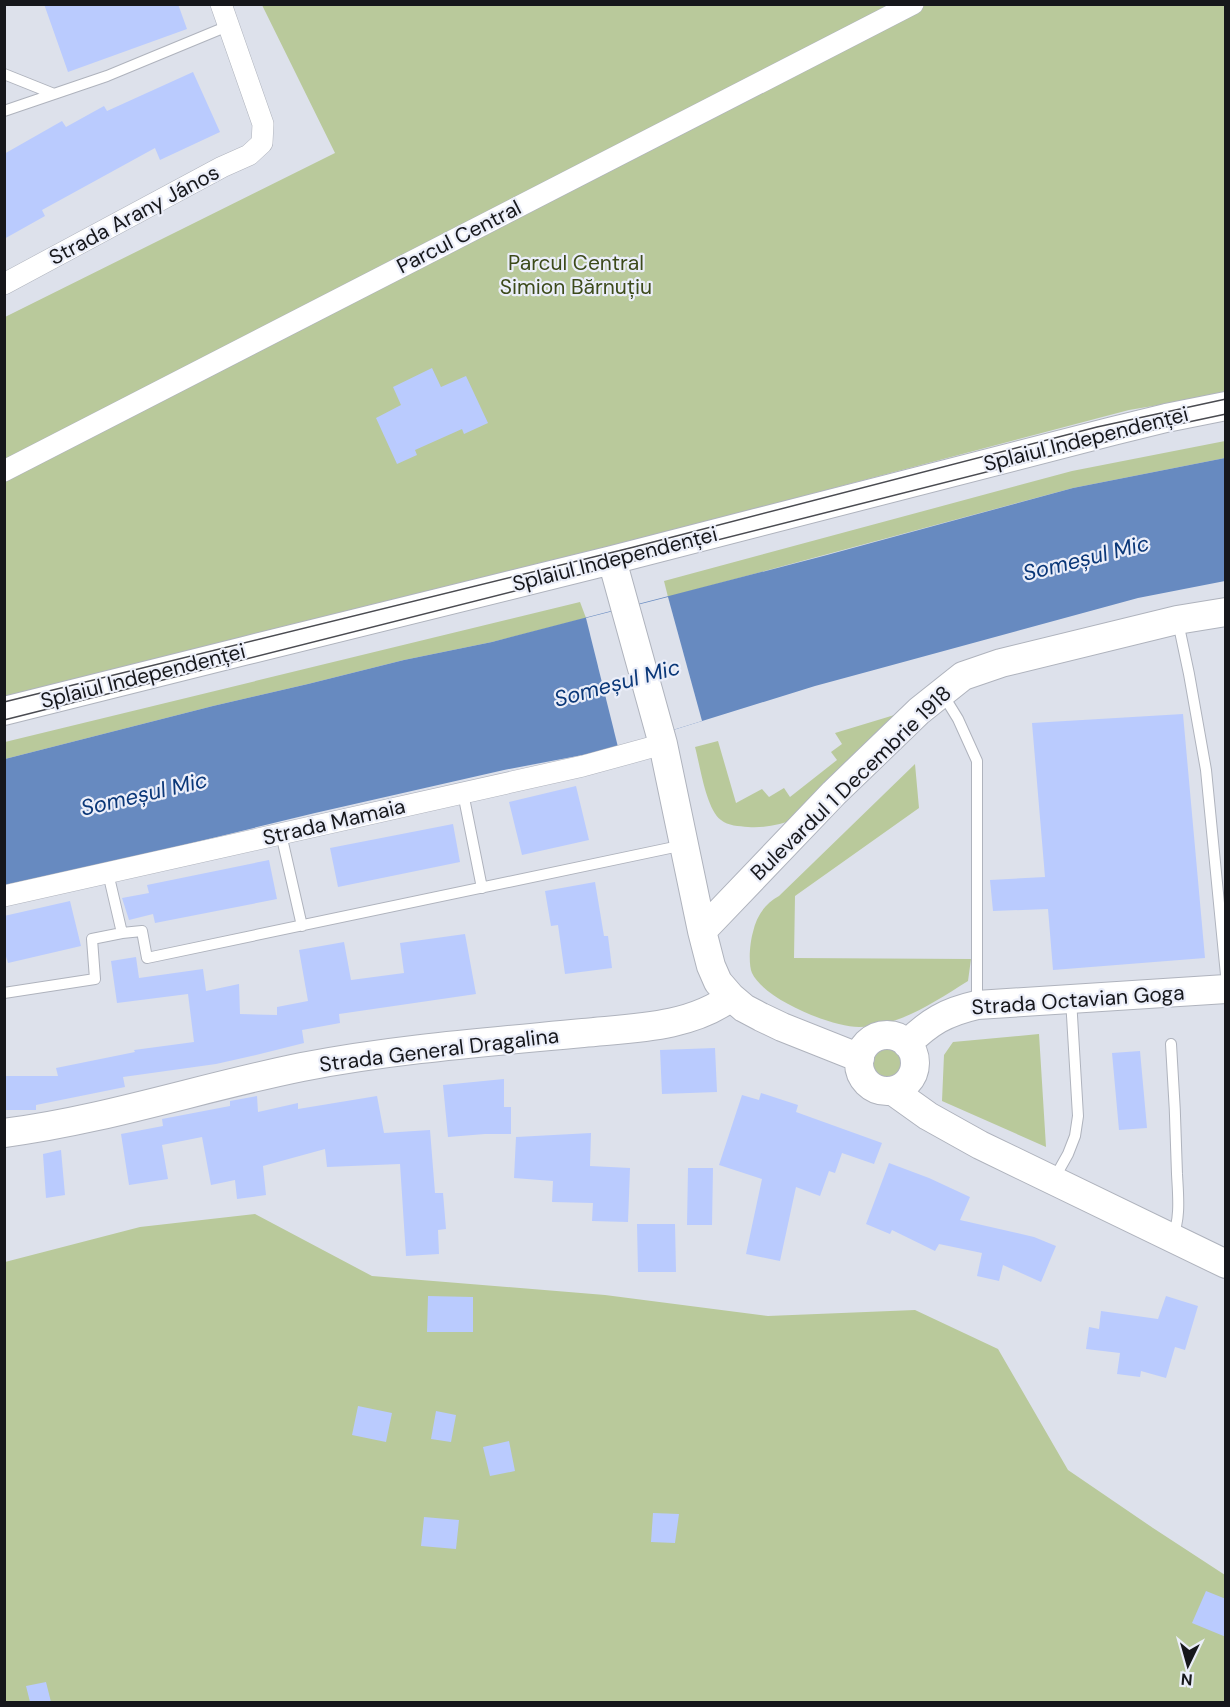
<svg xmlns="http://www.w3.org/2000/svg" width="1230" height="1707" font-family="'DM Sans',sans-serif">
	<rect width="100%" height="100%" fill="#dde1eb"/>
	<path fill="#b9c99b" d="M 262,5 L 1225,5 L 1225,394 L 1129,410 L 459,587 L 5,698 L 5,317 L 335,153 Z
		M 1225,441 L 1225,458 L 1073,488 L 668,597 L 664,581 L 1072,471 Z
		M 580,602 L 586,618 L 492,642 L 404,660 L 308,684 L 213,706 L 5,759 L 5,742 Z
		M 901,713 L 797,818 C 781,825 765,828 748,827 C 739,826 728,826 721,820 C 706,809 700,765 695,747 L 718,741 L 736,803 L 762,789 L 769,797 L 784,788 L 790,797 L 837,760 L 831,752 L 842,744 L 835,733 Z
		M 915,764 L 919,808 L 795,896 L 794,958 L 971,959 L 968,981 C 934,1002 901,1026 859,1027 C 831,1027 764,999 752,973 C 748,964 750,942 753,932 C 756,917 765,903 779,896 Z
		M 1039,1034 L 1046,1147 L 942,1101 L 944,1055 L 953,1042 Z
		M869 1064a19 19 0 1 1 38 0a19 19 0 1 1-38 0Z
		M 255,1214 L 372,1276 L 605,1295 L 768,1316 L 915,1310 L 998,1349 L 1068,1470 L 1153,1528 L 1225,1575 L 1225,1702 L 5,1702 L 5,1262 L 140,1227 Z"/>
	<path fill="#678ac0" d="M 1225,458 L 1225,581 L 1138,598 L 874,670 L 815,686 L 609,750 L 504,770 L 315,813 L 155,852 L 5,885 L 5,759 L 213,706 L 308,684 L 404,660 L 492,642 L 827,555 L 1073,488 Z"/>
	<path fill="#dde1eb" d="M 668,597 L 702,721 L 618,747 L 586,618 Z"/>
	<path fill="#bacbfe" d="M 44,4 L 178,4 L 187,29 L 68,72 Z
		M 193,72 L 220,132 L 160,160 L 155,148 L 42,210 L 45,216 L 4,239 L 4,154 L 62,121 L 66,127 L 104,106 L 107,111 Z
		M 432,368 L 441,387 L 466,376 L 488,423 L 464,434 L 462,429 L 415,450 L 417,455 L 397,464 L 376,418 L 401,405 L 393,387 Z
		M 1183,714 L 1205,958 L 1053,970 L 1048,909 L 993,911 L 990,880 L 1045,877 L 1032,723 Z
		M 576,786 L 589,840 L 522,855 L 509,802 Z
		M 453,824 L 460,862 L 338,887 L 330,848 Z
		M 269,860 L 277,899 L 155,923 L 153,914 L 129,920 L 122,898 L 149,893 L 147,885 Z
		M 595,882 L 604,936 L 608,936 L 612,968 L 565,974 L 558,925 L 551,926 L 545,891 Z
		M 70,901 L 81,946 L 8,963 L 4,950 L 4,916 Z
		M 465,934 L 476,994 L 339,1014 L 340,1023 L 302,1030 L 304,1043 L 256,1055 L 216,1064 L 123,1077 L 125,1087 L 36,1105 L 36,1110 L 4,1110 L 4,1076 L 58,1076 L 56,1068 L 135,1052 L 134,1050 L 194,1042 L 188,994 L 117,1003 L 111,961 L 136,957 L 139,978 L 203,969 L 206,991 L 239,984 L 240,1014 L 277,1015 L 277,1007 L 308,1001 L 299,950 L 344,942 L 351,980 L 404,973 L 400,943 Z
		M 715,1048 L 717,1092 L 662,1094 L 660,1050 Z
		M 1140,1051 L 1147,1128 L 1119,1130 L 1112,1053 Z
		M 504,1079 L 504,1107 L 511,1107 L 511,1134 L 485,1134 L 448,1137 L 443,1085 Z
		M 761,1093 L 798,1105 L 796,1112 L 882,1143 L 874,1164 L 842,1153 L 835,1173 L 829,1171 L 820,1196 L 796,1187 L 780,1261 L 746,1254 L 762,1179 L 719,1165 L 742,1095 L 759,1100 Z
		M 257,1096 L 258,1112 L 298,1103 L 298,1109 L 377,1096 L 384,1133 L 430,1130 L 435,1193 L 443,1193 L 446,1229 L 438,1230 L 439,1254 L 406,1256 L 400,1164 L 327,1167 L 325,1149 L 263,1166 L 266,1195 L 237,1199 L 235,1180 L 211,1185 L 202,1137 L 162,1145 L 168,1179 L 129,1185 L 121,1134 L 163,1126 L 162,1119 L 230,1106 L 230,1101 Z
		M 591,1133 L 590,1166 L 630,1168 L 628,1222 L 592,1221 L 593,1203 L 552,1202 L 553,1181 L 514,1178 L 516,1137 Z
		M 61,1150 L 65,1195 L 46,1198 L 43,1154 Z
		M 889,1163 L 929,1178 L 970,1197 L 960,1220 L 1034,1237 L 1056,1246 L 1041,1282 L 1003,1265 L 999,1281 L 977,1276 L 982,1253 L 939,1244 L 935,1251 L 892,1230 L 890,1234 L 866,1224 Z
		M 688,1168 L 713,1168 L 712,1225 L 687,1225 Z
		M 637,1224 L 675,1224 L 676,1272 L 638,1272 Z
		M 428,1296 L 473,1297 L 473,1332 L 427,1332 Z
		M 1166,1296 L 1198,1306 L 1185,1350 L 1175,1347 L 1166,1378 L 1141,1371 L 1140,1377 L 1117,1374 L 1120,1353 L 1086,1349 L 1089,1327 L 1099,1329 L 1101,1311 L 1158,1319 Z
		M 358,1406 L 392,1413 L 386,1442 L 352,1435 Z
		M 436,1411 L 456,1415 L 451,1442 L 431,1439 Z
		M 509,1441 L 515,1471 L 490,1476 L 483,1447 Z
		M 653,1513 L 679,1514 L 675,1543 L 651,1542 Z
		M 424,1517 L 459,1520 L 456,1549 L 421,1546 Z
		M 1206,1591 L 1226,1599 L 1226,1637 L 1192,1623 Z
		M 46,1682 L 51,1702 L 30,1702 L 26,1686 Z"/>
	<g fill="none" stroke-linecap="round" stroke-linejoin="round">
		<defs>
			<path id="lane" d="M 4,74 L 54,94
				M 4,111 L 107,76 L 228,26
				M 1178,622 L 1189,674 L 1206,770 L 1226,975
				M 942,693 L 958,719 L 977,761 L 977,1004
				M 463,793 L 482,888
				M 281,834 L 302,926
				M 108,873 L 122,933 L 142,931 L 147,958 L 684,845
				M 4,993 L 95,979 L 92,939 L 122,933
				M 1171,1044 C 1174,1087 1176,1130 1177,1174 C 1178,1194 1181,1219 1172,1238
				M 1054,1179 L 1068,1154 L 1075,1136 L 1078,1116 L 1071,999"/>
			<path id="street" d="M 4,284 L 222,167 L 249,155 L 262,143 L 263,124 L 221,4
				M 4,471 L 913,4
				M 4,896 L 583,766 L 663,744"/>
			<path id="secondary" d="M 612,560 L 663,744 L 702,931 L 711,966 L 718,982 L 731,997 L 744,1008 L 761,1017 L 782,1027 L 860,1058
				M 4,711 L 244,651 L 612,560 L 1113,431 L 1166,418 L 1226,406
				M 702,931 L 834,793 L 919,711 L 963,676 L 1001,663 L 1177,620 L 1226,612
				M859 1063a28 28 0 1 1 56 0a28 28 0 1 1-56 0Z
				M 907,1044 C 929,1022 946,1012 977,1005 L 1226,989
				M 893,1091 L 928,1116 L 980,1145 L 1226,1264
				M 4,1133 C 105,1120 203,1087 302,1067 C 394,1049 489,1042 583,1033 C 632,1028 690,1028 731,997"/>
		</defs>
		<use href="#lane" stroke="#afb3bd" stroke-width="12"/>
		<use href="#street" stroke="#afb3bd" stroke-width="22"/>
		<use href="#secondary" stroke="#afb3bd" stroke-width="30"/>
		<use href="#lane" stroke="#fff" stroke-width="10"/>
		<use href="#street" stroke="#fff" stroke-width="21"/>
		<use href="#secondary" stroke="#fff" stroke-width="28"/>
		<path stroke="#4a4b51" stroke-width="1.5" d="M 4,702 L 634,547 L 1097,427 L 1226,399
			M 4,720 L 1165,427 L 1226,414"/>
	</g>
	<g text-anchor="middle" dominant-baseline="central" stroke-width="4.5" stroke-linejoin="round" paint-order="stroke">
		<g font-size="21" fill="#16171b" stroke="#ebeef9">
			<text transform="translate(134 215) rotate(-28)">Strada Arany János</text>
			<text transform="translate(459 237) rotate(-27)">Parcul Central</text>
			<text transform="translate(1086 439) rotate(-14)">Splaiul Independenței</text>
			<text transform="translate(615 559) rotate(-14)">Splaiul Independenței</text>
			<text transform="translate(143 676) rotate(-14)">Splaiul Independenței</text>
			<text transform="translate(851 783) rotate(-44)">Bulevardul 1 Decembrie 1918</text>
			<text transform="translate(334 822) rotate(-13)">Strada Mamaia</text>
			<text transform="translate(1078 1000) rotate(-4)">Strada Octavian Goga</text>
			<text transform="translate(439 1050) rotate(-7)">Strada General Dragalina</text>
		</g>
		<g font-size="21" fill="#3c4a1a" stroke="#ebeef9">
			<text x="576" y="263">Parcul Central<tspan x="576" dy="24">Simion Bărnuțiu</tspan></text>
		</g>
		<g font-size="22" font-style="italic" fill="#0a3778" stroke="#ebeef9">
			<text transform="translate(1086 558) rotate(-14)">Someșul Mic</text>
			<text transform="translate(617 683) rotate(-15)">Someșul Mic</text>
			<text transform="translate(144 794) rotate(-13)">Someșul Mic</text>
		</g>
	</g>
	<rect width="1230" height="1707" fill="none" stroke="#16171b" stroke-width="12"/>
	<g transform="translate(1188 1665) rotate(185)" stroke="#ebeef9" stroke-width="4.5" paint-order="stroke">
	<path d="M0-4.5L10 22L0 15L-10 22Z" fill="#16171b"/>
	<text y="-9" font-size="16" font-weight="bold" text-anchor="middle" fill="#16171b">N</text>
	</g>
</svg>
